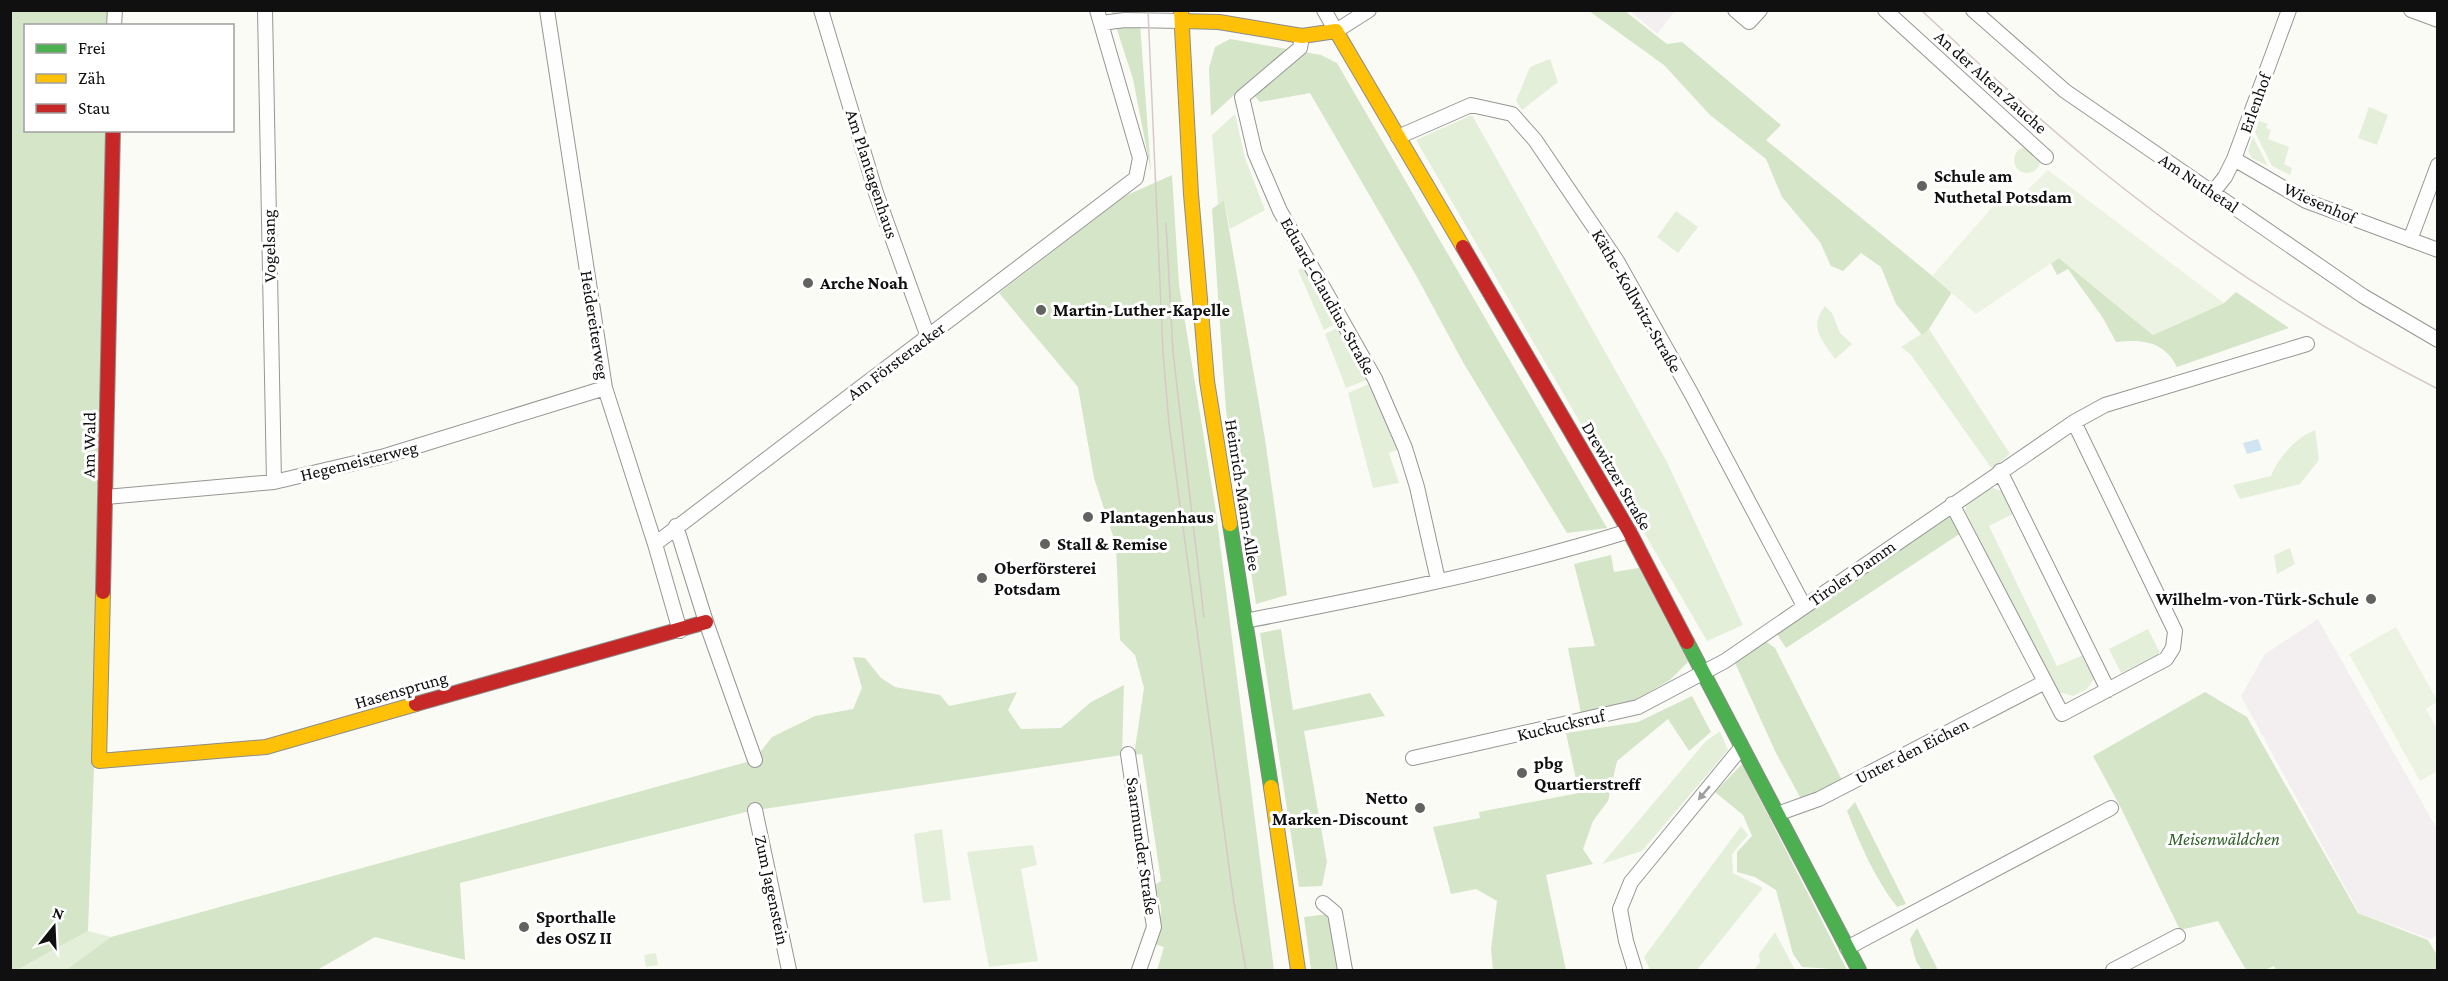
<svg xmlns="http://www.w3.org/2000/svg" width="2448" height="981" font-family="'Crimson Pro',serif">
	<rect width="100%" height="100%" fill="#fbfbf6"/>
	<path fill="#f3eff1" d="M 1676,10 L 1657,34 L 1630,11 L 1630,10 Z
		M 2318,619 L 2437,829 L 2437,934 L 2431,939 L 2359,913 L 2241,696 L 2265,654 Z"/>
	<path fill="#e4efd9" d="M 1550,59 L 1558,82 L 1522,110 L 1516,101 L 1530,67 Z
		M 2369,107 L 2388,115 L 2377,145 L 2358,138 Z
		M 1235,114 L 1245,158 L 1265,210 L 1230,229 L 1224,200 L 1218,204 L 1212,135 Z
		M 1472,115 L 1667,462 L 1743,625 L 1707,641 L 1416,140 Z
		M 2259,121 L 2268,124 L 2266,128 L 2271,130 L 2268,139 L 2289,147 L 2284,164 L 2292,168 L 2290,175 L 2272,166 L 2255,132 Z
		M 2253,137 L 2268,166 L 2252,158 L 2248,151 Z
		M2014 160a13 13 0 1 1 26 0a13 13 0 1 1-26 0Z
		M 1676,211 L 1698,227 L 1678,253 L 1657,237 Z
		M 1306,266 L 1338,322 L 1324,330 L 1298,270 Z
		M 1825,306 L 1832,313 L 1840,333 L 1852,344 L 1835,359 C 1822,339 1808,328 1825,306 Z
		M 1341,326 L 1369,379 L 1346,388 L 1325,334 Z
		M 1929,329 L 2010,454 L 1992,469 L 1911,355 L 1901,347 Z
		M 1371,383 L 1399,449 L 1389,453 L 1399,483 L 1373,488 L 1348,393 Z
		M 2315,430 L 2319,460 L 2300,484 L 2240,499 L 2233,485 L 2271,476 C 2278,458 2296,437 2315,430 Z
		M 1993,488 L 2002,491 L 2015,513 L 1989,526 L 2057,666 L 2086,654 L 2092,667 L 2094,679 L 2087,689 L 2073,696 L 2058,692 L 1965,511 L 1967,499 L 1983,489 Z
		M 2290,548 L 2295,564 L 2277,574 L 2274,555 Z
		M 2148,629 L 2160,653 L 2121,673 L 2109,649 Z
		M 1720,731 L 1728,750 L 1642,851 L 1602,864 L 1705,742 Z
		M 1741,826 L 1748,835 L 1732,854 L 1733,873 L 1763,888 L 1697,970 L 1650,970 L 1644,957 Z
		M 942,829 L 951,900 L 923,903 L 914,834 Z
		M 1033,845 L 1037,865 L 1021,869 L 1038,961 L 989,967 L 967,852 Z
		M 88,931 L 111,937 L 66,970 L 17,970 Z
		M 1775,932 L 1795,970 L 1754,970 L 1760,962 L 1759,954 Z
		M 656,953 L 658,965 L 646,967 L 644,955 Z"/>
	<path fill="#d5e5c8" d="M 10,11 L 110,11 L 110,25 L 26,26 L 26,130 L 107,131 L 95,741 L 88,931 L 17,970 L 10,970 Z
		M 1111,11 L 1139,11 L 1151,172 L 1133,79 Z
		M 1589,11 L 1625,11 L 1667,44 L 1682,42 L 1781,125 L 1766,140 L 1952,292 L 1929,329 L 1922,335 L 1896,304 L 1881,267 L 1861,253 L 1843,271 L 1831,266 L 1820,242 L 1782,197 L 1766,159 L 1710,115 L 1664,65 Z
		M 1230,39 L 1321,55 L 1337,63 L 1607,528 L 1567,533 L 1464,364 L 1417,277 L 1310,93 L 1260,102 L 1245,85 L 1211,116 L 1209,68 L 1215,47 Z
		M 1172,175 L 1179,285 L 1216,512 L 1274,970 L 1157,970 L 1164,947 L 1152,943 C 1160,920 1167,909 1153,886 L 1161,881 L 1142,754 L 1134,755 L 1144,688 L 1135,655 L 1120,640 L 1116,545 L 1094,478 L 1078,387 L 999,293 L 1125,196 Z
		M 1224,200 L 1265,439 L 1287,595 L 1256,604 L 1226,411 L 1212,209 Z
		M 2059,258 L 2153,335 L 2224,303 L 2236,292 L 2289,328 L 2177,367 C 2164,341 2142,339 2116,342 L 2103,318 L 2068,269 L 2057,275 L 2051,263 Z
		M 1948,514 L 1961,533 L 1786,648 L 1775,631 Z
		M 1611,555 L 1614,572 L 1639,568 L 1688,662 L 1670,680 L 1628,704 L 1581,714 L 1568,648 L 1595,646 L 1574,564 Z
		M 1281,629 L 1293,710 L 1370,693 L 1385,716 L 1304,731 L 1327,862 L 1322,886 L 1299,887 L 1260,633 Z
		M 1764,640 L 1775,648 L 1844,784 L 1811,799 L 1800,797 L 1776,753 L 1735,663 Z
		M 853,657 L 865,658 L 881,678 L 895,687 L 940,695 L 949,706 L 1017,692 L 1008,710 L 1021,729 L 1061,728 L 1091,702 L 1124,685 L 1122,755 L 750,811 L 460,883 L 465,960 L 375,937 L 317,970 L 66,970 L 111,937 L 754,760 L 772,737 L 815,716 L 853,709 L 862,688 Z
		M 2205,692 L 2247,717 L 2358,913 L 2428,940 L 2437,955 L 2437,970 L 2276,970 L 2274,966 L 2265,970 L 2246,970 L 2218,921 L 2180,930 L 2121,808 L 2093,756 Z
		M 1692,696 L 1711,732 L 1689,751 L 1668,719 L 1617,761 L 1608,801 L 1593,821 L 1583,849 L 1593,864 L 1546,875 L 1566,970 L 1493,970 L 1491,949 L 1497,901 L 1476,889 L 1451,894 L 1433,827 L 1480,818 L 1479,812 L 1579,793 L 1566,733 L 1638,722 Z
		M 1742,764 L 1847,970 L 1802,967 L 1793,954 L 1776,890 L 1755,877 L 1737,872 L 1737,852 L 1752,836 L 1743,815 L 1715,792 Z
		M 1855,802 L 1906,904 L 1897,907 C 1875,879 1860,844 1847,811 Z
		M 1329,914 L 1337,970 L 1311,970 L 1304,917 Z
		M 1917,928 L 1938,970 L 1922,970 L 1916,961 L 1910,939 Z"/>
	<path fill="#edf3e2" d="M 2048,170 L 2224,303 L 2153,335 L 2059,258 L 1976,314 L 1932,276 L 2003,195 L 2014,203 Z
		M 2396,627 L 2437,700 L 2437,702 L 2426,709 L 2437,729 L 2437,771 L 2420,781 L 2349,654 Z"/>
	<path fill="#d0e5f1" d="M 2258,439 L 2262,450 L 2247,454 L 2243,443 Z"/>
	<g fill="none" stroke-linecap="round" stroke-linejoin="round">
		<defs>
			<path id="street" d="M 265,10 L 274,482
				M 547,10 L 605,388 L 655,544 L 680,631
				M 821,10 L 876,193 L 928,337
				M 1324,10 L 1336,31 L 1369,10
				M 1735,10 L 1749,22 L 1760,10
				M 1885,10 L 2046,157
				M 1973,10 L 2065,91 L 2363,296 L 2438,340
				M 2411,10 L 2438,20
				M 1101,23 L 1125,20 L 1182,21
				M 114,26 L 115,10
				M 1302,36 L 1300,48 L 1242,97 L 1255,153 L 1280,211 L 1375,379 L 1405,448 L 1417,487 L 1438,580
				M 1398,137 L 1471,105 L 1512,114 L 1535,140 L 1617,261 L 1691,393 L 1804,606
				M 2234,159 L 2306,201 L 2438,250
				M 2213,192 L 2225,177 L 2234,159 L 2289,10
				M 2410,240 L 2438,165
				M 2000,471 L 2108,690
				M 106,497 L 274,482 L 385,456 L 605,388
				M 1952,504 L 2062,714 L 2166,659 L 2173,648 L 2175,631 L 2074,422
				M 676,526 L 706,622 L 755,760
				M 655,544 L 1136,178 L 1140,158 L 1097,10
				M 1245,621 C 1374,596 1504,570 1629,531
				M 1128,754 L 1154,927 L 1139,970
				M 1413,758 L 1638,707 L 1725,661 L 2074,422 L 2105,405 L 2307,344
				M 755,810 L 789,970
				M 1777,814 L 1819,799 L 2045,682
				M 1323,903 L 1335,913 L 1345,970
				M 1847,948 L 2111,808
				M 1635,970 L 1626,941 L 1620,909 L 1631,882 L 1741,748
				M 2113,970 L 2178,936"/>
			<path id="fast" d="M 1230,524 L 1271,787
				M 1687,642 L 1859,970"/>
			<path id="slow" d="M 1181,10 L 1191,194 L 1207,381 L 1230,524
				M 1182,21 L 1219,22 L 1302,36 L 1336,31 L 1463,247
				M 103,592 L 99,761 L 266,747 L 416,704
				M 1271,787 L 1298,970"/>
			<path id="jam" d="M 1463,247 L 1629,531 L 1687,642
				M 103,592 L 113,130
				M 416,704 L 706,622"/>
		</defs>
		<use href="#street" stroke="#969694" stroke-width="16"/>
		<use href="#fast" stroke="#8c8c8a" stroke-width="16"/>
		<use href="#slow" stroke="#8c8c8a" stroke-width="16"/>
		<use href="#jam" stroke="#8c8c8a" stroke-width="16"/>
		<use href="#street" stroke="#fefefe" stroke-width="14"/>
		<use href="#fast" stroke="#4caf50" stroke-width="14"/>
		<use href="#slow" stroke="#ffc107" stroke-width="14"/>
		<use href="#jam" stroke="#c62828" stroke-width="14"/>
		<path stroke="#d6c8c7" stroke-width="1.5" d="M 1148,10 L 1163,353 L 1169,424 L 1234,903 L 1246,970
			M 1921,10 C 1979,64 2037,118 2098,168 C 2203,253 2317,328 2438,389
			M 1166,223 L 1173,352 L 1204,617"/>
	</g>
	<defs><path id="oneway-solid" d="M-6-.8H1V-3.2L6.5 0L1 3.2V.8H-6Z" transform="scale(1.5)"/></defs>
	<use fill="#9f9f9f" href="#oneway-solid" transform="translate(1704 793) rotate(130)"/>
	<g fill="#626260" stroke="#fff" stroke-width="2">
		<circle cx="1922" cy="186" r="6"/>
		<circle cx="808" cy="283" r="6"/>
		<circle cx="1041" cy="310" r="6"/>
		<circle cx="1088" cy="517" r="6"/>
		<circle cx="1045" cy="544" r="6"/>
		<circle cx="982" cy="578" r="6"/>
		<circle cx="2371" cy="599" r="6"/>
		<circle cx="1522" cy="773" r="6"/>
		<circle cx="1420" cy="808" r="6"/>
		<circle cx="524" cy="927" r="6"/>
	</g>
	<g text-anchor="middle" dominant-baseline="central" stroke-width="6" stroke-linejoin="round" paint-order="stroke">
		<g font-size="18" fill="#101010" stroke="#fff">
			<text transform="translate(1991 82) rotate(42)">An der Alten Zauche</text>
			<text transform="translate(2255 103) rotate(-70)">Erlenhof</text>
			<text transform="translate(872 174) rotate(72)">Am Plantagenhaus</text>
			<text transform="translate(2199 183) rotate(34)">Am Nuthetal</text>
			<text transform="translate(2320 203) rotate(24)">Wiesenhof</text>
			<text transform="translate(269 246) rotate(-91)">Vogelsang</text>
			<text transform="translate(1328 296) rotate(61)">Eduard-Claudius-Straße</text>
			<text transform="translate(1637 301) rotate(60)">Käthe-Kollwitz-Straße</text>
			<text transform="translate(595 325) rotate(81)">Heidereiterweg</text>
			<text transform="translate(896 361) rotate(-37)">Am Försteracker</text>
			<text transform="translate(89 445) rotate(-89)">Am Wald</text>
			<text transform="translate(359 461) rotate(-14)">Hegemeisterweg</text>
			<text transform="translate(1617 476) rotate(60)">Drewitzer Straße</text>
			<text transform="translate(1243 495) rotate(81)">Heinrich-Mann-Allee</text>
			<text transform="translate(1852 573) rotate(-35)">Tiroler Damm</text>
			<text transform="translate(401 690) rotate(-16)">Hasensprung</text>
			<text transform="translate(1561 725) rotate(-13)">Kuckucksruf</text>
			<text transform="translate(1912 751) rotate(-27)">Unter den Eichen</text>
			<text transform="translate(1142 846) rotate(82)">Saarmunder Straße</text>
			<text transform="translate(772 890) rotate(78)">Zum Jagenstein</text>
		</g>
		<g font-size="18" font-weight="bold" fill="#101010" stroke="#fff" text-anchor="start">
			<text x="1934" y="176">Schule am<tspan x="1934" dy="21">Nuthetal Potsdam</tspan></text>
			<text x="820" y="283">Arche Noah</text>
			<text x="1053" y="310">Martin-Luther-Kapelle</text>
			<text x="1100" y="517">Plantagenhaus</text>
			<text x="1057" y="544">Stall &amp; Remise</text>
			<text x="994" y="568">Oberförsterei<tspan x="994" dy="21">Potsdam</tspan></text>
			<text x="2359" y="599" text-anchor="end">Wilhelm-von-Türk-Schule</text>
			<text x="1534" y="763">pbg<tspan x="1534" dy="21">Quartierstreff</tspan></text>
			<text x="1408" y="798" text-anchor="end">Netto<tspan x="1408" dy="21">Marken-Discount</tspan></text>
			<text x="536" y="917">Sporthalle<tspan x="536" dy="21">des OSZ II</tspan></text>
		</g>
		<g font-size="18" font-style="italic" fill="#316028" stroke="#fff">
			<text x="2224" y="839">Meisenwäldchen</text>
		</g>
	</g>
	<rect width="2448" height="981" fill="none" stroke="#101010" stroke-width="24"/>
	<rect x="24" y="24" width="210" height="108" fill="#ffffff" stroke="#9f9f9f" stroke-width="1.5"/>
	<rect x="36" y="44" width="30" height="9" fill="#4caf50" stroke="#9f9f9f" stroke-width="1.5"/>
	<text x="78" y="54" font-size="18" fill="#101010">Frei</text>
	<rect x="36" y="74" width="30" height="9" fill="#ffc107" stroke="#9f9f9f" stroke-width="1.5"/>
	<text x="78" y="84" font-size="18" fill="#101010">Zäh</text>
	<rect x="36" y="104" width="30" height="9" fill="#c62828" stroke="#9f9f9f" stroke-width="1.5"/>
	<text x="78" y="114" font-size="18" fill="#101010">Stau</text>
	<g transform="translate(54 927) rotate(18)" stroke="#ffffff" stroke-width="4.5" paint-order="stroke">
	<path d="M0-4.5L10 22L0 15L-10 22Z" fill="#101010"/>
	<text y="-9" font-size="16" font-weight="bold" text-anchor="middle" fill="#101010">N</text>
	</g>
</svg>
